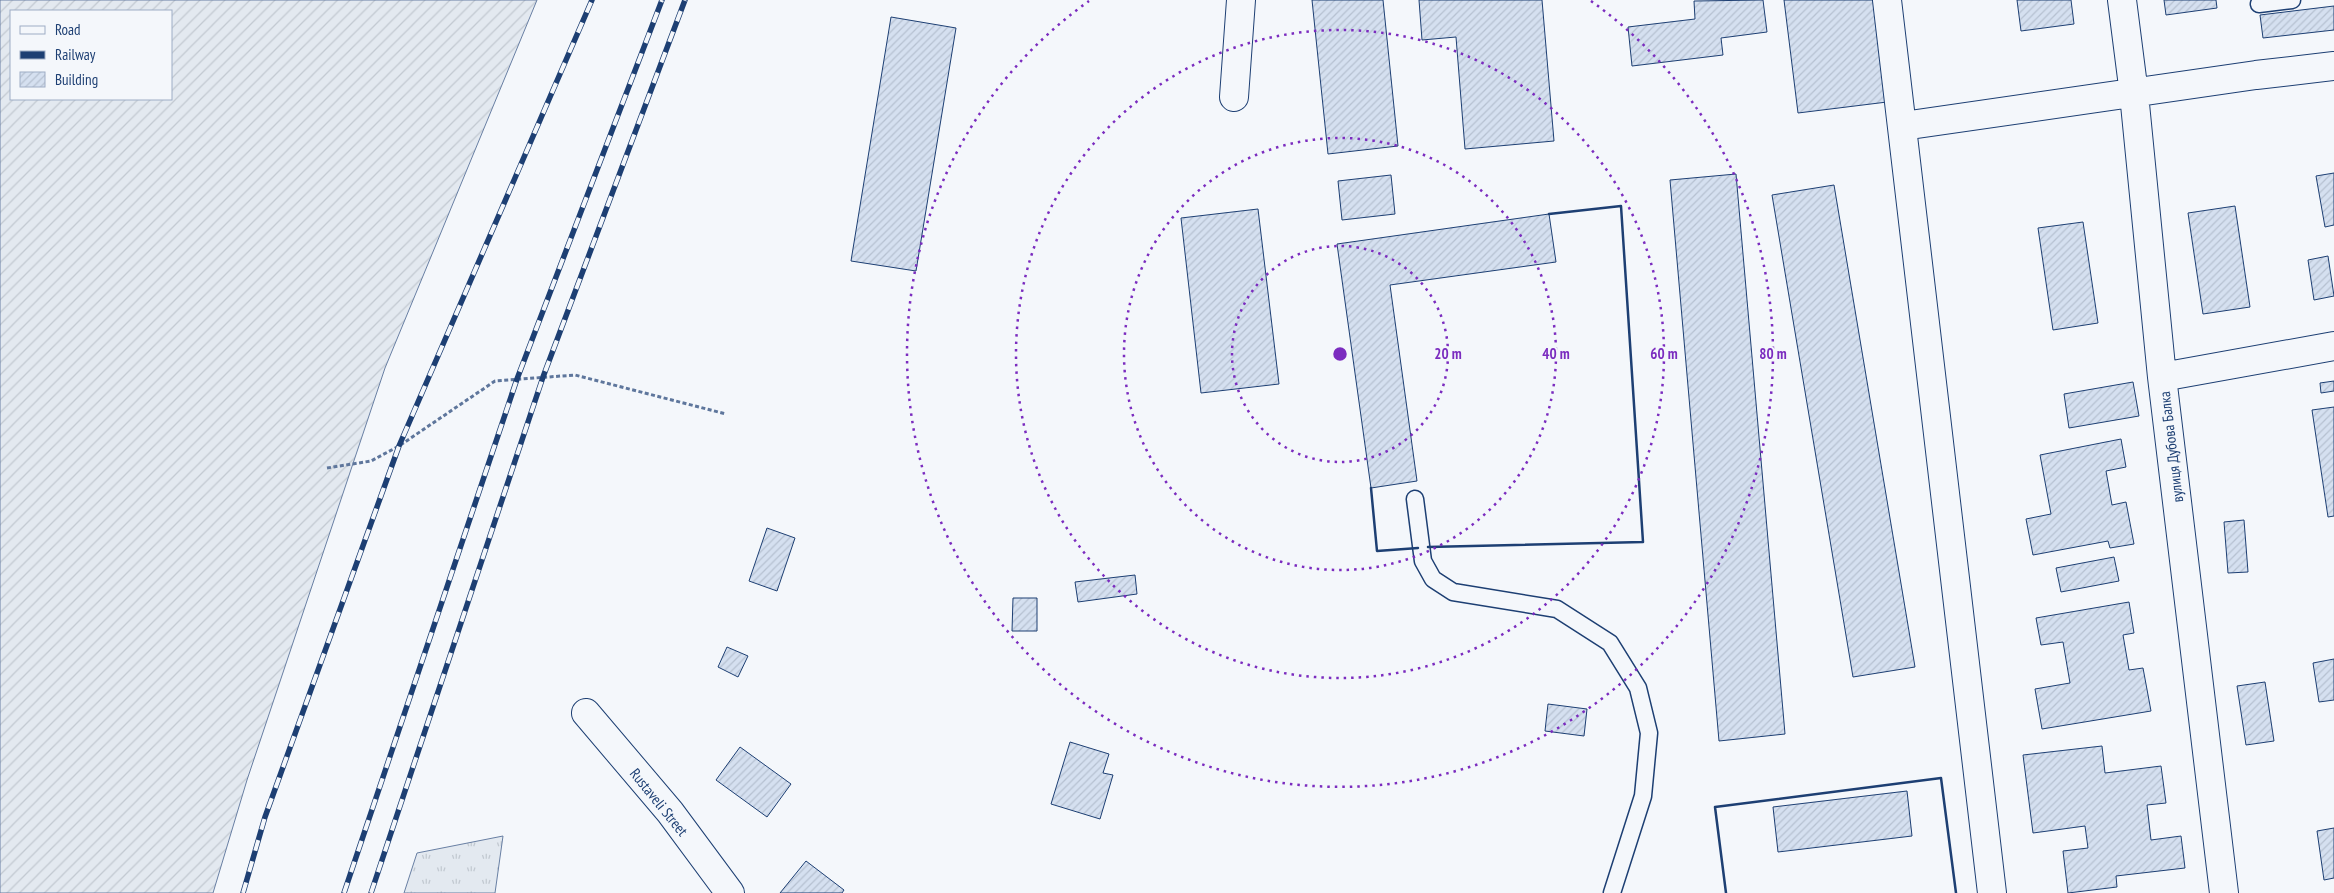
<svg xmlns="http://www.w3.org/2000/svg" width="2334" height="893" font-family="'PT Sans Narrow',sans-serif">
	<defs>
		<pattern id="grass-tufts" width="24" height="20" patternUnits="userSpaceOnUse" patternTransform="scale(1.25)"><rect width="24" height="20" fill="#e3e9f0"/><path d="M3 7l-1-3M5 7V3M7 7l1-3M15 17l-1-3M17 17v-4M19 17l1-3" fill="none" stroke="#c2c9d1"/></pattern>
		<pattern id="garden-furrows" width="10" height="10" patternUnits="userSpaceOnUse" patternTransform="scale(1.25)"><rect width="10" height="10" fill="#e3e9f0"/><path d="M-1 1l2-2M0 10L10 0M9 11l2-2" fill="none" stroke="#c2c9d1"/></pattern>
		<pattern id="building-hatch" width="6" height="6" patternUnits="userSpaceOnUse" patternTransform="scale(1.25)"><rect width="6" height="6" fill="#d5e0f0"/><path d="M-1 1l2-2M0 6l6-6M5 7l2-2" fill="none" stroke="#b6c1d1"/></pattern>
	</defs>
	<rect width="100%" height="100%" fill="#f4f7fb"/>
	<path fill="url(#grass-tufts)" stroke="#687fa3" d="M 503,836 L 495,893 L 404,893 L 417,853 Z"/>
	<path fill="url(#garden-furrows)" stroke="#687fa3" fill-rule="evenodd" d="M 0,0 L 537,0 L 385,368 L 247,780 L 213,893 L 0,893 ZM 11,11 L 171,11 L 171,99 L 11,99 Z"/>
	<path fill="url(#building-hatch)" stroke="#1d3f73" d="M 1312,0 L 1383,0 L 1398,146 L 1328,154 Z
		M 1419,0 L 1542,0 L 1554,141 L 1465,149 L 1456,37 L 1422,40 Z
		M 1763,0 L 1767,32 L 1721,38 L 1723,55 L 1632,66 L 1628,27 L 1695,19 L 1694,1 Z
		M 1784,0 L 1875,0 L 1887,102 L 1798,113 Z
		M 2017,0 L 2071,0 L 2074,24 L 2021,31 Z
		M 2164,0 L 2216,0 L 2217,8 L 2166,15 Z
		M 2334,6 L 2334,30 L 2263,38 L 2260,15 Z
		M 891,17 L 956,28 L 916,271 L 851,261 Z
		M 2334,173 L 2334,225 L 2325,227 L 2316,176 Z
		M 1736,174 L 1785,734 L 1719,741 L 1670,180 Z
		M 1391,175 L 1395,214 L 1342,220 L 1338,181 Z
		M 1834,185 L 1915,667 L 1853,677 L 1772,195 Z
		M 2235,206 L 2250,307 L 2203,314 L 2188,213 Z
		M 1258,209 L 1279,384 L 1201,393 L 1181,218 Z
		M 1549,214 L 1556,262 L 1390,285 L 1417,481 L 1371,488 L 1337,244 Z
		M 2083,222 L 2098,323 L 2053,330 L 2038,228 Z
		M 2328,256 L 2334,296 L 2314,300 L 2308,260 Z
		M 2334,381 L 2334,391 L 2321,393 L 2320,383 Z
		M 2133,382 L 2139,416 L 2069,428 L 2064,394 Z
		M 2334,407 L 2334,516 L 2328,517 L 2312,410 Z
		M 2121,439 L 2126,467 L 2106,471 L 2112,505 L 2126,502 L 2134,544 L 2110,548 L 2108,541 L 2033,555 L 2026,519 L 2051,514 L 2040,455 Z
		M 2244,520 L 2248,572 L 2228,573 L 2224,522 Z
		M 767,528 L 795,538 L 777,591 L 749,581 Z
		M 2114,557 L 2119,581 L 2061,592 L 2056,568 Z
		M 1135,575 L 1137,594 L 1078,602 L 1075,582 Z
		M 1013,598 L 1037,598 L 1037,631 L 1012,631 Z
		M 2129,602 L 2134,633 L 2123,635 L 2129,670 L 2143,668 L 2151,711 L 2042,729 L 2035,689 L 2070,683 L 2063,642 L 2041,645 L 2036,618 Z
		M 727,647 L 748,656 L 738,677 L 718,667 Z
		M 2334,659 L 2334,700 L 2319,702 L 2313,663 Z
		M 2265,682 L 2274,741 L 2246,745 L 2237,686 Z
		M 1548,704 L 1587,709 L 1584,736 L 1545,731 Z
		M 1070,742 L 1109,754 L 1103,773 L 1113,775 L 1100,819 L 1051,804 Z
		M 2102,746 L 2105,773 L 2161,766 L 2166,803 L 2147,805 L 2151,840 L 2181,836 L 2185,868 L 2116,876 L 2117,887 L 2068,893 L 2063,851 L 2088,848 L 2085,826 L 2033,833 L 2023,755 Z
		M 740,747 L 791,784 L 767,817 L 716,780 Z
		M 1907,791 L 1912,836 L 1778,852 L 1773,807 Z
		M 2334,828 L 2334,878 L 2324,880 L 2317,831 Z
		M 806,861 L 844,890 L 842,893 L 780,893 Z"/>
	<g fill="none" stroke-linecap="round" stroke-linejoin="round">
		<defs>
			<path id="lane" d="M 2259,4 L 2292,0
				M 1415,499 L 1423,561 L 1433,579 L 1453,592 L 1557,609 L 1610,643 L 1638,688 L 1649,733 L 1643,796 L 1612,893"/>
			<path id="street" d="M 1887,0 L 1992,893
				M 2122,0 L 2134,94 L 2162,377 L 2224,893
				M 1234,97 L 1241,0
				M 1903,126 L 2256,75 L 2334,66
				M 2162,377 L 2334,346
				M 586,713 L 670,812 L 730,893"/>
		</defs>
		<use href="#lane" stroke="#1d3f73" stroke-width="19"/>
		<use href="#street" stroke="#1d3f73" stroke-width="30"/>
		<path stroke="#5e769c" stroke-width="3" stroke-dasharray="4 2.5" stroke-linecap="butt" d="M 327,468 L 371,461 L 399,446 L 495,381 L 575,375 L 726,414"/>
		<use href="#lane" stroke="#f4f7fb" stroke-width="16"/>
		<use href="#street" stroke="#f4f7fb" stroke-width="28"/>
		<defs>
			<path id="rail" d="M 243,893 L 265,817 L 399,446 L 592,0
				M 344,893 L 517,379 L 662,0
				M 371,893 L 543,377 L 685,0"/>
		</defs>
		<use href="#rail" stroke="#1d3f73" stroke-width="5.5"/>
		<use href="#rail" stroke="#f4f7fb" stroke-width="4" stroke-dasharray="11" stroke-linecap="butt"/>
		<path stroke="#1d3f73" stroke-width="2.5" d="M 1371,488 L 1377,551 L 1418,548
			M 1428,547 L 1643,542 L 1621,206 L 1549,214
			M 1726,893 L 1715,807 L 1941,778 L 1956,893"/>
	</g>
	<g fill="none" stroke="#7b2cbf" stroke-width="2.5" stroke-dasharray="2.5 5">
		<circle cx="1340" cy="354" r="108"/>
		<circle cx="1340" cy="354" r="216"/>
		<circle cx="1340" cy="354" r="324"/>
		<path d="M1591 1A433 433 0 1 1 1089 1"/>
	</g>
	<g text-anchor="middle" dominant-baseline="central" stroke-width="4" stroke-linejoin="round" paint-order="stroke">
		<g font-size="15" fill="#1d3f73" stroke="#f4f7fb">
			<text transform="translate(2171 447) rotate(-97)">вулиця Дубова Балка</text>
			<text transform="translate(659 802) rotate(51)">Rustaveli Street</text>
		</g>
	</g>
	<circle cx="1340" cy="354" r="8" fill="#7b2cbf" stroke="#f4f7fb" stroke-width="2.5"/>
	<g font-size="15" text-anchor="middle" font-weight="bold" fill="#7b2cbf" stroke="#f4f7fb" stroke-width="4" stroke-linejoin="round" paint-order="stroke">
		<text x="1448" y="359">20 m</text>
		<text x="1556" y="359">40 m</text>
		<text x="1664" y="359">60 m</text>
		<text x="1773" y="359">80 m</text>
	</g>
	<rect x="10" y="10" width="162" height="90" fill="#f4f7fb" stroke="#9eadc5"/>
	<rect x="20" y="26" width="25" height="8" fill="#f4f7fb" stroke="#9eadc5"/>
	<text x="55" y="35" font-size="15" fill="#1d3f73">Road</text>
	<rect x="20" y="51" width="25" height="8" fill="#1d3f73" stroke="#9eadc5"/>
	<text x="55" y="60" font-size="15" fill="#1d3f73">Railway</text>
	<rect x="20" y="72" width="25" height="15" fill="url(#building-hatch)" stroke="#9eadc5"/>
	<text x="55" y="85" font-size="15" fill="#1d3f73">Building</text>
</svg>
